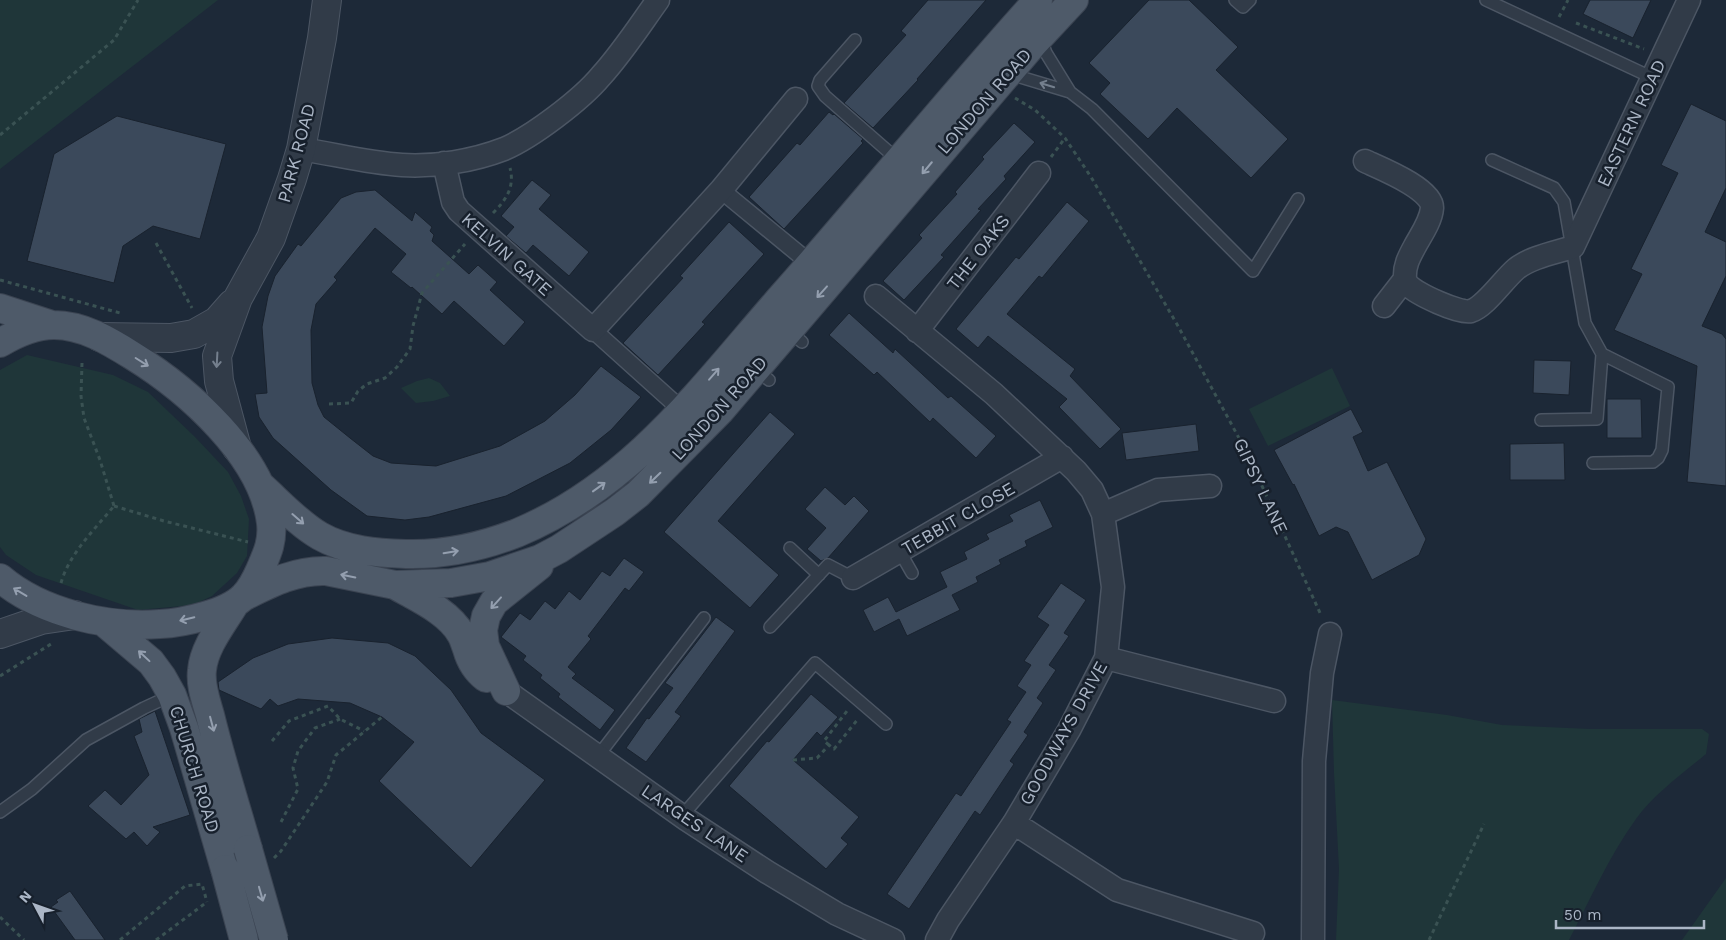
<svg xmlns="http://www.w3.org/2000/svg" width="1726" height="940" font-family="'Work Sans',sans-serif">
	<rect width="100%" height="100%" fill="#1d2938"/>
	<path fill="#1f3639" d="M 0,0 L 218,0 L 0,169 Z
		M 27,355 L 113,375 L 148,392 L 195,437 L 228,472 L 241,496 L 249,519 L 247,556 L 237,573 L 212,596 L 193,605 L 138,610 L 36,575 L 6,555 L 0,547 L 0,370 Z
		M 1332,368 L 1350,406 L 1268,446 L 1249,409 Z
		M 429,378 L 440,383 L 450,396 L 433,401 L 416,403 L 401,388 L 417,381 Z
		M 1332,700 L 1447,715 L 1502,725 L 1590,729 L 1702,729 L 1709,734 L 1706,754 C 1683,773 1653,795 1636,819 C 1609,856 1590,900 1569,940 L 1336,940 L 1339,869 L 1334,773 Z
		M 1726,878 L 1726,940 L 1682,940 Z"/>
	<path fill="#3b495b" stroke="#19222e" d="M 928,0 L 986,0 L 917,79 L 918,80 L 873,128 L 844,103 L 906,35 L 901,31 Z
		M 1149,0 L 1189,0 L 1238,47 L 1216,70 L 1288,139 L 1251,178 L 1177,108 L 1148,139 L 1100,94 L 1110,83 L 1089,63 Z
		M 1590,0 L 1651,0 L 1633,38 L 1583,14 Z
		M 1691,104 L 1726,121 L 1726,188 L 1705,232 L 1726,242 L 1726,276 L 1702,326 L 1722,334 L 1726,339 L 1726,486 L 1687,482 L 1697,366 L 1614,330 L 1642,274 L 1631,269 L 1678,173 L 1661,165 Z
		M 829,112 L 833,115 L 834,114 L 863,139 L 861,141 L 863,143 L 784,229 L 749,197 L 797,143 L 800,145 Z
		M 117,116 L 226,144 L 200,239 L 153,226 L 123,246 L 114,283 L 27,261 L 54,154 Z
		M 1014,123 L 1035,142 L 1004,176 L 1006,179 L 978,209 L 981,210 L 941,255 L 944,257 L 904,300 L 883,281 L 922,238 L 919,235 L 957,194 L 955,192 L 984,159 L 982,157 Z
		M 532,180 L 551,195 L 539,209 L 589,252 L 569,276 L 533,245 L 526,253 L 506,236 L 514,227 L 501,216 Z
		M 375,190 L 412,221 L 415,212 L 432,227 L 430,231 L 434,235 L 432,241 L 469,274 L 478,265 L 497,282 L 490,290 L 525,322 L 504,346 L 454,301 L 442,314 L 412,287 L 411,288 L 391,272 L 406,254 L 375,228 L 334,277 L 337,280 L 316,304 L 311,330 L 312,383 L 318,405 L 324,417 L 350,438 L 373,456 L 391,463 L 436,466 L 500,446 L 545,421 L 575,395 L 601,366 L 641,397 L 611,430 L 570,463 L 506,496 L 429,517 L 405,520 L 367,516 L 331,490 L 273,438 L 259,417 L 255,394 L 267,393 L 262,327 L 268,296 L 275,276 L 298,244 L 301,246 L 341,198 L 356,192 Z
		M 1067,202 L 1089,221 L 1042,278 L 1039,276 L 1007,314 L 1075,369 L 1070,376 L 1121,429 L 1100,449 L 1059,407 L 1067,399 L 988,336 L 978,348 L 956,329 L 1016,257 L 1019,259 Z
		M 729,222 L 764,254 L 702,322 L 705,324 L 658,375 L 623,343 L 683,278 L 680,276 Z
		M 849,313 L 893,353 L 895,349 L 948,398 L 951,396 L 996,436 L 976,458 L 933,418 L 930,422 L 877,372 L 874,375 L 829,335 Z
		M 1534,360 L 1571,361 L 1569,395 L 1533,393 Z
		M 1607,399 L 1641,399 L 1642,438 L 1607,438 Z
		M 1351,409 L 1363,432 L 1353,437 L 1368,471 L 1387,462 L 1426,539 L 1419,555 L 1372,580 L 1348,532 L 1336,527 L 1319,536 L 1294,484 L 1293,485 L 1274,450 Z
		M 770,412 L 795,434 L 718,521 L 779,575 L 750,608 L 664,532 Z
		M 1196,424 L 1199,451 L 1126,460 L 1122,433 Z
		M 1564,443 L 1565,480 L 1510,480 L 1510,444 Z
		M 825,487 L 845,505 L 854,496 L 869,511 L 828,558 L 821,561 L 807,549 L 826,528 L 805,509 Z
		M 1040,500 L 1053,527 L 1025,541 L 1027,546 L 999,560 L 1001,564 L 976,577 L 978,582 L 952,595 L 960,610 L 907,636 L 899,619 L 874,632 L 863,610 L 888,597 L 896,612 L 947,587 L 940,572 L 967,559 L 964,552 L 989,539 L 986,534 L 1013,521 L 1009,515 Z
		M 624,558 L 644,572 L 629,591 L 625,588 L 588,636 L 591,639 L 568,667 L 576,674 L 572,678 L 615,710 L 600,730 L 558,697 L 560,694 L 540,678 L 542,675 L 523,660 L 526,656 L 501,637 L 520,613 L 530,620 L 545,601 L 555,609 L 569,591 L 580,600 L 602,571 L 610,576 Z
		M 1061,583 L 1086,600 L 1064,633 L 1069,636 L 1049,665 L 1056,670 L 1037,698 L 1043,703 L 1024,732 L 1028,735 L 1010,761 L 1014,764 L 980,815 L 975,811 L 909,909 L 887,894 L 956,793 L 961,796 L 1011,722 L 1007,720 L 1026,692 L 1017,686 L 1031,665 L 1024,661 L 1049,625 L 1037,617 Z
		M 716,617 L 735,631 L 675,712 L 681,716 L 646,762 L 626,748 L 647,718 L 649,719 L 673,688 L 665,683 Z
		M 332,638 L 388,643 L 415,656 L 451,690 L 481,733 L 545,780 L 471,868 L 379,781 L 414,742 L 382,717 L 350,703 L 298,699 L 278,706 L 270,699 L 261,709 L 219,690 L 218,682 L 253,658 L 288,644 Z
		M 811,694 L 838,717 L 821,736 L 817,732 L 793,760 L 859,817 L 841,838 L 848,844 L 826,869 L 729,786 L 767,741 L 769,742 Z
		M 155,711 L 190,815 L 153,827 L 160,832 L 147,846 L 134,832 L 126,839 L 88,806 L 105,790 L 121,805 L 149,775 L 134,736 L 142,732 L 139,719 Z
		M 70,891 L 105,940 L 75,940 L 51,907 L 58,902 L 56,900 Z"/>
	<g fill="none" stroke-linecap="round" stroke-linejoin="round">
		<defs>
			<path id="service" d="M 1235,0 L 1243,7 L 1250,0
				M 1486,0 L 1653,78
				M 1040,37 L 1046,53 L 1070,92
				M 855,40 L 820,80 L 818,86 L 825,96 L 898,160
				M 1010,74 L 1070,92 L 1092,109 L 1253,271 L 1298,199
				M 1492,160 L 1554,188 L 1564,202 L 1585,323 L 1602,354 L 1597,419 L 1541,420
				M 788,330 L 802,342
				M 755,369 L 769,380
				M 1593,463 L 1653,462 L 1658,458 L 1662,450 L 1668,387 L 1602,354
				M 790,548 L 819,575
				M 900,552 L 912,573
				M 770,627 L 828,565 L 853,578
				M 598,756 L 704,618
				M 0,812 L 32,789 L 86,740 L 144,708 L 172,695
				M 682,816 L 815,663 L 886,724"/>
			<path id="pedestrian" d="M 721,190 L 811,264
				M 593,330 L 673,402"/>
			<path id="minor" d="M 301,149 C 334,154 368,163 402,165 C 435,167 473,161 504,149 C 532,137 581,100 601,76 C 622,53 640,25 658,0
				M 1365,161 C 1380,168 1433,189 1432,208 C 1431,221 1421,235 1415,246 C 1409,257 1404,266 1405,279 L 1384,306
				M 444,163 L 453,202 L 459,211 L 593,330 L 721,190 L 796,99
				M 1405,279 C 1406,281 1406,283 1408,285 C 1417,294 1459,314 1471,311 C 1485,307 1504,279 1516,269 C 1531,257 1554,253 1573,247 L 1689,0
				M 876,296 L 994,394 L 1076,471 L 1092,490 L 1103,514 L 1113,587 L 1106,658 L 1069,730 L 1014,823 L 948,920 L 937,940
				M 917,331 L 1039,173
				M 1103,514 L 1158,490 L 1210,486
				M 853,578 L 1062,457
				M 1106,658 L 1274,701
				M 506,691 L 686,819 L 767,872 L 837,914 L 893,940
				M 1014,823 L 1117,890 L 1253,933
				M 1313,940 L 1314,761 L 1322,673 L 1330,634"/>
			<path id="tertiary" d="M 100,337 L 171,338 L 194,334 L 217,321 L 232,304
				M 237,448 L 219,381 L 217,356 L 238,298 L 271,238 L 292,179 L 301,149 L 322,38 L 327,0
				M 0,634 L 41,620 L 75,615"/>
			<path id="primary" d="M 0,308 L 52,325
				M 0,343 C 15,334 36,325 54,325 C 83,325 109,341 133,356 C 188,390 263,456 271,523 C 273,542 267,554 260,570 C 256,579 251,589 244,596 C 228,613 183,623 160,624 C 107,628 41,613 0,578
				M 261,486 C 280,503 299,524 320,536 C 346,551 378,553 406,554 C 445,555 481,547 517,533 C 634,484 703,386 784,294 C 870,197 951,96 1038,0
				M 395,585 C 417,598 448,611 461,634 C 464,639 465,644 467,649 C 470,660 477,671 486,678
				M 245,596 C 271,583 296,570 326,571 L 395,585 L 451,583 L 490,576 L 540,559 L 559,549 L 615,512 L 638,494 L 720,411 L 1034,43 L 1074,0
				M 234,605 C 222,625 204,647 202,670 C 200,685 206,701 210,715 C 221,760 235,804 248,849
				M 105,623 L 151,662 L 162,677 L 172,695 L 184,728 L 225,869
				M 506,691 L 485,646 L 483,630 L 486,616 L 494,602 L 539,566"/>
		</defs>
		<use href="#service" stroke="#4c5664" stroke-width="14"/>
		<use href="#pedestrian" stroke="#4c5664" stroke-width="19"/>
		<use href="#minor" stroke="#4c5664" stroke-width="25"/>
		<use href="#tertiary" stroke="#4c5664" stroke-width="30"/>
		<use href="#primary" stroke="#3b4452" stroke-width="30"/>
		<path stroke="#3a5253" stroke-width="3" stroke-dasharray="4 4" stroke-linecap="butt" d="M 1559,17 L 1568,0
			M 1576,23 L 1644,49
			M 1015,98 L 1035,110 L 1065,138 L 1091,177 L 1178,326 L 1246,451 L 1321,615
			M 0,135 L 114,40 L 138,0
			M 1051,157 L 1065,138
			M 493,213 C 506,200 515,187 510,168
			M 156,243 L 192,308
			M 0,280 L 120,313
			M 82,363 L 81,396 L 84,418 L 100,460 L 114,506
			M 329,404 L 351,403 L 358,391 L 367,384 L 385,378 L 397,367 L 410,349 L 413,326 L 422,293 L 465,244
			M 114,506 L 164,521 L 248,542
			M 61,583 C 69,554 95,529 114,506
			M 0,676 L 51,644
			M 272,741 L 289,721 L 328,706 L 340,719 L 364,731
			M 829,745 L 824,741 L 847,711
			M 793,760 L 817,758 L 829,745 L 834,749 L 858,719
			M 281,822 L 298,789 L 293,768 L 298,751 L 315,728 L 340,719
			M 274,858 L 281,851 L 327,782 L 336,755 L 382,717
			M 0,917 L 24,940
			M 120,940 L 185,886 L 202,884 L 207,902
			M 156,940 L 207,902
			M 1429,940 L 1484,824"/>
		<use href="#service" stroke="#313b48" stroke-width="11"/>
		<use href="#pedestrian" stroke="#313b48" stroke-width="16"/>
		<use href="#minor" stroke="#313b48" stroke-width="22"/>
		<use href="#tertiary" stroke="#313b48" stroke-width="28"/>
		<use href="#primary" stroke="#4e5a69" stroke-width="28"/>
		<defs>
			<path id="primary-bridge" d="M 248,849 L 274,940
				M 225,869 L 244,940"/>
		</defs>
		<use href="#primary-bridge" stroke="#3b4452" stroke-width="30" stroke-linecap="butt"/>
		<use href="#primary-bridge" stroke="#4e5a69" stroke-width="28"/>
	</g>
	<defs><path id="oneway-shaft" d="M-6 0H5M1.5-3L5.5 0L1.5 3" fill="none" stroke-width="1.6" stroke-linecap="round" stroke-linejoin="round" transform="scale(1.25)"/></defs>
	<g stroke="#747f8d">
		<use href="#oneway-shaft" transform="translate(1047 85) rotate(-163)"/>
		<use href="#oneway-shaft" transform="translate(217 360) rotate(93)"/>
	</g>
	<g stroke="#949faf">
		<use href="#oneway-shaft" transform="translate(927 168) rotate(130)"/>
		<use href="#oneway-shaft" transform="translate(822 292) rotate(132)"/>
		<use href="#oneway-shaft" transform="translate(142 362) rotate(32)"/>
		<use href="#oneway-shaft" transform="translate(714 374) rotate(-49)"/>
		<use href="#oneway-shaft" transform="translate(655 478) rotate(136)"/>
		<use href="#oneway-shaft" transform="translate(599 487) rotate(-36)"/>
		<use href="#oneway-shaft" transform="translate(298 519) rotate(41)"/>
		<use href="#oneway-shaft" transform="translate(451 552) rotate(-9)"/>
		<use href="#oneway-shaft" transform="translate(348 576) rotate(-168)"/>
		<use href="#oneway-shaft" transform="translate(20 592) rotate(-149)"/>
		<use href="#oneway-shaft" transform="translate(496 603) rotate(132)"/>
		<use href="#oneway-shaft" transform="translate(187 619) rotate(167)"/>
		<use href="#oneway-shaft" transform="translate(144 656) rotate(-137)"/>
		<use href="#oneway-shaft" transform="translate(212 724) rotate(75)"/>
		<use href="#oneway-shaft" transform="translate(261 894) rotate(74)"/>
	</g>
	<g text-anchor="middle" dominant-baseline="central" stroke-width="5" stroke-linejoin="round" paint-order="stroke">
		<g font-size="18" fill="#abb6c6" stroke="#17202c">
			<text transform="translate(984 101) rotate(-49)">LONDON ROAD</text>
			<text transform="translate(1631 123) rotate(-65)">EASTERN ROAD</text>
			<text transform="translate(296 153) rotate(-75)">PARK ROAD</text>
			<text transform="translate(978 252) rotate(-52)">THE OAKS</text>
			<text transform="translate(507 254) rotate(42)">KELVIN GATE</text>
			<text transform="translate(719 408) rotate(-48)">LONDON ROAD</text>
			<text transform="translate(1261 486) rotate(65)">GIPSY LANE</text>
			<text transform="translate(958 518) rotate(-30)">TEBBIT CLOSE</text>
			<text transform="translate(1063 733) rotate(-61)">GOODWAYS DRIVE</text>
			<text transform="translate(195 769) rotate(73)">CHURCH ROAD</text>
			<text transform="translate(695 823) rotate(34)">LARGES LANE</text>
		</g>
	</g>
	<g transform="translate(35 905) rotate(311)" stroke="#17202c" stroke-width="4" paint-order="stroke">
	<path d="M0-4L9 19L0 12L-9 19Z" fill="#abb6c6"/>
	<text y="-8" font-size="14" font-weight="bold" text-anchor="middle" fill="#abb6c6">N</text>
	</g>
	<path d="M1556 920v8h148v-8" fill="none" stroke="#abb6c6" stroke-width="2.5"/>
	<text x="1564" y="920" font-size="15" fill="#abb6c6" stroke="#17202c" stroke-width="4" paint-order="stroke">50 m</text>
</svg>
